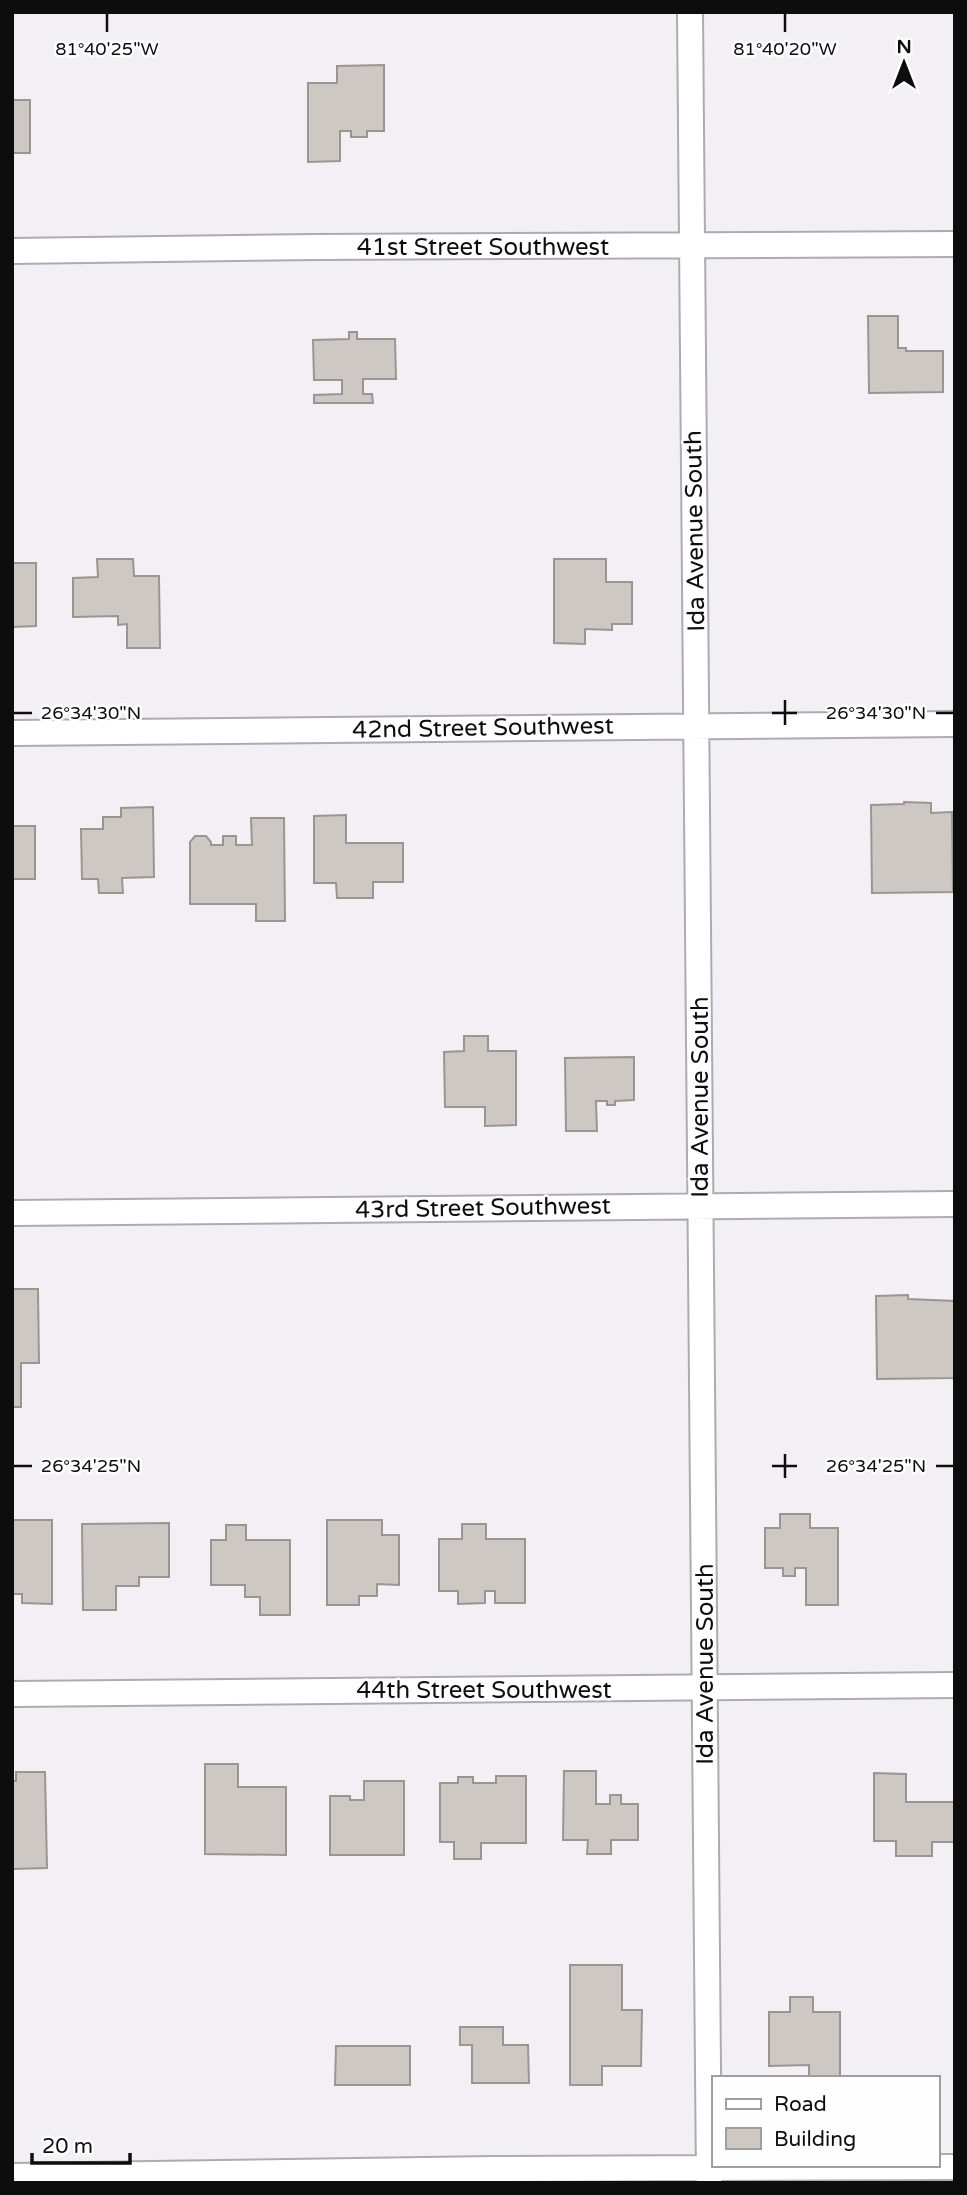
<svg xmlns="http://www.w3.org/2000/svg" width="967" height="2195" font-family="'Varela Round',sans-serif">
	<rect width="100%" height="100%" fill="#f3f0f5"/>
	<path fill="#cec8c5" stroke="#9b9592" stroke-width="2" d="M 384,65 L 384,131 L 367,131 L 367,137 L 351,137 L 351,131 L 340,131 L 340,161 L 308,162 L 308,83 L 337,83 L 337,66 Z
		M 12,100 L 30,100 L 30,153 L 12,153 Z
		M 868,316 L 898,316 L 898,348 L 906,348 L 906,351 L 943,351 L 943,392 L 869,393 Z
		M 349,332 L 357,332 L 357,339 L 395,339 L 396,379 L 363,379 L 363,394 L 372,394 L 373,403 L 314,403 L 314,395 L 342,394 L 342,380 L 314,380 L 313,340 L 349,339 Z
		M 97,559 L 133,559 L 134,576 L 159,576 L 160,648 L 127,648 L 127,624 L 118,625 L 118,616 L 73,617 L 73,578 L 98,577 Z
		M 554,559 L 606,559 L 606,582 L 632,582 L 632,624 L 612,624 L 612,630 L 585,629 L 585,644 L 554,643 Z
		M 12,563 L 36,563 L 36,626 L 12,627 Z
		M 904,802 L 931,803 L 931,813 L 952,812 L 953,892 L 872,893 L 871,805 L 904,804 Z
		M 153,807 L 154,877 L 122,878 L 123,893 L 99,893 L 98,879 L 82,879 L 81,829 L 103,829 L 103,817 L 121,817 L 121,808 Z
		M 346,815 L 346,843 L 403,843 L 403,882 L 373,882 L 373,898 L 337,898 L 336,883 L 314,883 L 314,816 Z
		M 251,818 L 284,818 L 285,921 L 256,921 L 256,904 L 190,904 L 190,842 L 195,836 L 206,836 L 211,842 L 211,845 L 223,845 L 223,836 L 236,836 L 236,845 L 252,845 Z
		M 12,826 L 35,826 L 35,879 L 12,879 Z
		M 464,1036 L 488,1036 L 488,1051 L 516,1051 L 516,1125 L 485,1126 L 485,1107 L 445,1107 L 444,1052 L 464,1051 Z
		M 634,1057 L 634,1100 L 615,1101 L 615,1105 L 607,1105 L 607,1101 L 596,1101 L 597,1131 L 566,1131 L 565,1058 Z
		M 12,1289 L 38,1289 L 39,1363 L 21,1363 L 21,1407 L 12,1407 Z
		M 908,1295 L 908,1299 L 955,1301 L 955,1378 L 877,1379 L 876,1296 Z
		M 780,1514 L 810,1514 L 810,1528 L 838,1528 L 838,1605 L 806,1605 L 806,1568 L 795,1568 L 795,1576 L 783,1576 L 783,1568 L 765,1568 L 765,1528 L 780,1528 Z
		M 12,1520 L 52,1520 L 52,1604 L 22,1603 L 22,1594 L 12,1594 Z
		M 327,1520 L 382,1520 L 382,1535 L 399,1535 L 399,1585 L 377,1584 L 377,1596 L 359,1596 L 359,1605 L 327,1605 Z
		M 169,1523 L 169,1577 L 139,1577 L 139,1586 L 116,1586 L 116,1610 L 83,1610 L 82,1524 Z
		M 462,1524 L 486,1524 L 486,1539 L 525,1539 L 525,1603 L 495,1603 L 495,1591 L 485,1591 L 485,1603 L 458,1604 L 458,1591 L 439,1591 L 439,1539 L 462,1539 Z
		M 226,1525 L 246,1525 L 246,1540 L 290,1540 L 290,1615 L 260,1615 L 260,1597 L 245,1597 L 245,1585 L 211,1585 L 211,1540 L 226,1540 Z
		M 205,1764 L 238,1764 L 238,1787 L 286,1787 L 286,1855 L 205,1854 Z
		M 564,1771 L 596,1771 L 596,1804 L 610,1804 L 610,1795 L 621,1795 L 621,1804 L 638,1804 L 638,1840 L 611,1840 L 611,1854 L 587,1854 L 588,1840 L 563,1840 Z
		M 16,1772 L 45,1772 L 47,1868 L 12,1869 L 12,1781 L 16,1781 Z
		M 874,1773 L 906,1774 L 906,1802 L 955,1802 L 955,1842 L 932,1842 L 932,1856 L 896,1856 L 896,1841 L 874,1841 Z
		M 496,1776 L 526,1776 L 526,1843 L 481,1843 L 481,1859 L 454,1859 L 454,1842 L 440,1842 L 440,1783 L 458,1783 L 458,1777 L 473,1777 L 473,1783 L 496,1783 Z
		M 364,1781 L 404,1781 L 404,1855 L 330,1855 L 330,1796 L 350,1796 L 350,1800 L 364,1800 Z
		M 570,1965 L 622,1965 L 622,2010 L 642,2010 L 641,2066 L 602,2066 L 602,2085 L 570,2085 Z
		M 790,1997 L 813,1997 L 813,2012 L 840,2012 L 840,2078 L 809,2078 L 809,2065 L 769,2066 L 769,2012 L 790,2012 Z
		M 460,2027 L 503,2027 L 503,2045 L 528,2045 L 529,2083 L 472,2083 L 472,2045 L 460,2045 Z
		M 336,2046 L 410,2046 L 410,2085 L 335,2085 Z"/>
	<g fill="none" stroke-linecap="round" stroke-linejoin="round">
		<defs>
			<path id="minor" d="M 690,12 L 709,2183
				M 12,251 L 316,247 L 955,244
				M 12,733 L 955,724
				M 12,1213 L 955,1204
				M 12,1694 L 955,1685
				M 12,2176 L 493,2169 L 955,2167"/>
		</defs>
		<use href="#minor" stroke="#aeabb0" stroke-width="28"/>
		<use href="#minor" stroke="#fff" stroke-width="24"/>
	</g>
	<path fill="none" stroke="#0e0d0e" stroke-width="2.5" d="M 107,14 L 107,32M 785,14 L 785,32M 785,700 L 785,725M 14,713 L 32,713M 772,713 L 797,713M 936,713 L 953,713M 785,1454 L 785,1478M 14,1466 L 32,1466M 772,1466 L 797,1466M 936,1466 L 953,1466"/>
	<g text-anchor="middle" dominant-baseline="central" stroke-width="5" stroke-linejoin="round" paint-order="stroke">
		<g font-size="24" fill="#0e0d0e" stroke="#fefefe">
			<text x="483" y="247">41st Street Southwest</text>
			<text transform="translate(695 531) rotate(-91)">Ida Avenue South</text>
			<text transform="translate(483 728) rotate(-1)">42nd Street Southwest</text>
			<text transform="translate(700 1097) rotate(-90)">Ida Avenue South</text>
			<text transform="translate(483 1208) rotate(-1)">43rd Street Southwest</text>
			<text transform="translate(705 1664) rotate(-90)">Ida Avenue South</text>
			<text x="484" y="1690">44th Street Southwest</text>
		</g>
	</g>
	<g font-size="18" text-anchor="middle" fill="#0e0d0e" stroke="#fefefe" stroke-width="5" stroke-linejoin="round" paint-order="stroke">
		<text x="107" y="55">81°40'25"W</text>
		<text x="785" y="55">81°40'20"W</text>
		<text x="91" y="719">26°34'30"N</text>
		<text x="876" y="719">26°34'30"N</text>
		<text x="91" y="1472">26°34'25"N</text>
		<text x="876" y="1472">26°34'25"N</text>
	</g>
	<rect width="967" height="2195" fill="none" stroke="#0e0d0e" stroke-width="28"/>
	<rect x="712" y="2076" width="228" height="91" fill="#fefefe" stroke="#9e9e9e" stroke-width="2"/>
	<rect x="726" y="2099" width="35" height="10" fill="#ffffff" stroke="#9e9e9e" stroke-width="2"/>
	<text x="774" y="2111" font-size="21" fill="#0e0d0e">Road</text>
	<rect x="726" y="2128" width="35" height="21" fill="#cec8c5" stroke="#9e9e9e" stroke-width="2"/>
	<text x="774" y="2146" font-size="21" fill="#0e0d0e">Building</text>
	<g transform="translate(904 63)" stroke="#fefefe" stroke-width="5" paint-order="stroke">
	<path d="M0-5L12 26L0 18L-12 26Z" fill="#0e0d0e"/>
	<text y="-10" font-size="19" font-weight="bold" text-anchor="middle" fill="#0e0d0e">N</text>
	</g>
	<path d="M32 2153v10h98v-10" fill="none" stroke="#0e0d0e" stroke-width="3.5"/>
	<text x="42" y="2153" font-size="21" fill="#0e0d0e" stroke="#fefefe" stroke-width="5" paint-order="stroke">20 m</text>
</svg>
